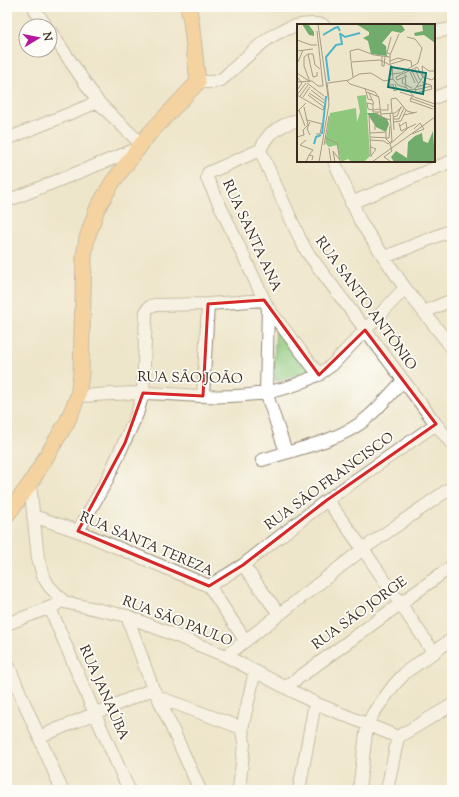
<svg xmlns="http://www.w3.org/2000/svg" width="459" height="797" font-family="'Sorts Mill Goudy',serif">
	<rect width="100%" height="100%" fill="#fdfcf7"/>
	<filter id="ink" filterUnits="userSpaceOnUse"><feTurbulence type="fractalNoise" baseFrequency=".025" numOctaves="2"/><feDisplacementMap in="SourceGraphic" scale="8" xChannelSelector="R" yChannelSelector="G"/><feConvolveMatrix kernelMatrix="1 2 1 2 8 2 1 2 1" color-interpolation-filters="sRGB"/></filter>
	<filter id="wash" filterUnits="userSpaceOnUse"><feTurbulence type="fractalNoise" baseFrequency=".012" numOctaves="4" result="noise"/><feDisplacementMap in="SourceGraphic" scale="16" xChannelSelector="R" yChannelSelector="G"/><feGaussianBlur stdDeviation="0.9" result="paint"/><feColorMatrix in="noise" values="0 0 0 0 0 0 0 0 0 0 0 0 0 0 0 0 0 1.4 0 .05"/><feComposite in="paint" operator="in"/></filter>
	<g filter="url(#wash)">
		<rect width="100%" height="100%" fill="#eee6ca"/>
		<path fill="#8dc87c" stroke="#64794d" d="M 276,325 L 310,371 L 282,380 L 276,381 L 273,376 Z"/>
	</g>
	<g filter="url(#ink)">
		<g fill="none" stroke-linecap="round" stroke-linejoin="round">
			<defs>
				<path id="minor" d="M 35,10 L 46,26
					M 434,32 L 452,29
					M 198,82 L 213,82 L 221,80 C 253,53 277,18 323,25
					M 434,98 L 452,91
					M 98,102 L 141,144
					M 298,120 L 284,125 L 271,133 L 266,139 L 260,150 L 208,173 L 207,178 L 268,308 L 319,375
					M 7,139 L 98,102 L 50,31
					M 260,150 L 300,239 L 307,252 L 436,424 L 452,444
					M 334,161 L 361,223 L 405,288 L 452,348
					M 7,201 L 139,148
					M 351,203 L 452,161
					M 385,257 L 452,230
					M 268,308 L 266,392 L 286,452
					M 424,312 L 452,300
					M 78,396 C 99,395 121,393 142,393 C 162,393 181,395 201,396 C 245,398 296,393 332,365 L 405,288
					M 203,396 L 208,304
					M 262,460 C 293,450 343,440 367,418 C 380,407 391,393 403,381
					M 30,484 L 38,558 L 43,576 L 49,586 L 64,602 L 127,616 L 226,656 L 315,703 L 398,737 L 452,705
					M 327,500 L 363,549 L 434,653
					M 33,516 L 78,531 L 209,586 L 245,640
					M 78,531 L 107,480 L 137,414 L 143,393 L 146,312 C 148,307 150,306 155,305 L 208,304 L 264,300
					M 243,565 L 279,614
					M 209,586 L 243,565 L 327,500 L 436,424
					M 50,608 L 95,714 L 129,790
					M 127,616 L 153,689 L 158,697 L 200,790
					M 7,624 L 56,605
					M 226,656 L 363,549 L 452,487
					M 7,663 L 62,790
					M 286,687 L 452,566
					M 158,697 L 242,728 L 255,671
					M 39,737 L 153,689
					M 239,790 L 244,744 L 242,728
					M 299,790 L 315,703
					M 359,790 L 367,725 L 374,712 L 394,685 L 406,672 L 452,639
					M 387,790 L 398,737"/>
				<path id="major" d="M 7,515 L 30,484 L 67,422 L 78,396 L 81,374 L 82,334 L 84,257 L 87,238 L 97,209 L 112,183 L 149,134 L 198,82 L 191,20 L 188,7"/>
			</defs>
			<use href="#minor" stroke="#948874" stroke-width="14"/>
			<use href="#major" stroke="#948874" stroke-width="17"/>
			<use href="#minor" stroke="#fff" stroke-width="12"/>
			<use href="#major" stroke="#fdbc70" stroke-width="15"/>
		</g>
	</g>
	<path d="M0 0H459V797H0ZM 264,300 L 319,375 L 365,330 L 436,424 L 327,500 L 243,565 L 209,586 L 78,531 L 125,443 L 143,393 L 203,396 L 208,304 Z" fill="#eee6ca" fill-opacity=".55" fill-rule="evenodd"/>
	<path fill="none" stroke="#d62828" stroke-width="3" stroke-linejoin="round" d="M 264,300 L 319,375 L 365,330 L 436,424 L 327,500 L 243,565 L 209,586 L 78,531 L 125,443 L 143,393 L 203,396 L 208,304 Z"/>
	<g text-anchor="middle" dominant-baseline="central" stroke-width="3.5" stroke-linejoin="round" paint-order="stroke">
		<g font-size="14" fill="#3b2a1e" stroke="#fdfcf7">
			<text transform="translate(251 236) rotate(65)">RUA SANTA ANA</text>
			<text transform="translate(365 304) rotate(54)">RUA SANTO ANTÔNIO</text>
			<text transform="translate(190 379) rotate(1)">RUA SÃO JOÃO</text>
			<text transform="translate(330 482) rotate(-36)">RUA SÃO FRANCISCO</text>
			<text transform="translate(146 545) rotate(23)">RUA SANTA TEREZA</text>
			<text transform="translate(360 614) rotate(-36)">RUA SÃO JORGE</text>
			<text transform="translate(177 622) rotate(21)">RUA SÃO PAULO</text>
			<text transform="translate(103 693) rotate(66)">RUA JANAÚBA</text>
		</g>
	</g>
	<g transform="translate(297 24)">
		<rect width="138" height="138" fill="#eee6ca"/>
		<path d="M 69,71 L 73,132 L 67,138 L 55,138 L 51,135 L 44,138 L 40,121 L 32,123 L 28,119 L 33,89 L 59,84 L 60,98 L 63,88 L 60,72 Z" fill="#8dc87c"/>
		<path d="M 5,0 L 11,0 L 17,8 L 17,12 L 12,11 ZM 59,0 L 104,0 L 108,6 L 104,9 L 95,7 L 85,19 L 89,22 L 90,32 L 74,30 L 71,17 L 66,14 L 72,11 L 72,8 ZM 125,0 L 138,0 L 138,19 L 127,11 L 118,12 L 117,9 L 126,7 ZM 70,89 L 79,89 L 90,95 L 92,100 L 89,108 L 79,103 ZM 136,107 L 138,138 L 97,138 L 94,133 L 99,127 L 110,134 L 111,118 L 118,112 L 125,109 L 126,117 L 131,119 Z" fill="#72ac6c"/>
		<path fill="none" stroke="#4db6cb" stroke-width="2" d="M 44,10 L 48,13 L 63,9M 26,11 L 38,4 L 41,3 L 43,7M 32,57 L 29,33 L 39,21 L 45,20 L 43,9M 25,110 L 29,72M 17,120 L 19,113 L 24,111"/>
		<path fill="none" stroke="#a69b85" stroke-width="1" d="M 21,0 L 32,80 L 22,138M 20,7 L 26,62M 0,16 L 14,21 L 20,21M 0,27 L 16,25M 11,30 L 7,33 L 7,42 L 13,58M 93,30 L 90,29 L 94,13M 85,32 L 85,42 L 87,42 L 88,33M 54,37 L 53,27 L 61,25 L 77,31 L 93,33M 93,37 L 101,34 L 114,37 L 115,43M 1,38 L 6,26M 94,40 L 107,36M 93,41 L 93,31 L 102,10M 118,45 L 123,56M 115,47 L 121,59M 20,48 L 20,52 L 16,53 L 11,30 L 16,30 L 18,41 L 23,45M 113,48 L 118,59M 0,49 L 12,57M 94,50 L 104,49 L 121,39 L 125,24 L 118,15 L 110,13M 108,50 L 109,63M 0,53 L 5,59 L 0,66M 56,53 L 54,38 L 83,36 L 95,42 L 96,55M 99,53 L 120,43 L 126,53M 99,53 L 100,56 L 110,52M 126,53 L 125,42 L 132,47 L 138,47M 126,53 L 135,56 L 138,53M 106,54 L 105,59 L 115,64M 50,57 L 53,60 L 78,68 L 82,74 L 84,92M 0,58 L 15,57 L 21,62 L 26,62M 30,58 L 32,76M 10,59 L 27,72M 31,59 L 52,56 L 62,50 L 74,49 L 87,57 L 96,55 L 101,61 L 110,64 L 117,73 L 138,80M 91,62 L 96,60 L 97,67 L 100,66 L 98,60M 119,63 L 130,60 L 125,58M 68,64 L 71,75 L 75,76M 118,65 L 119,69 L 135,65 L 134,61 L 130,60M 14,66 L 27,76M 112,66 L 118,65 L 126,53M 118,66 L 135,62M 70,68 L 82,73M 103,68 L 115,72M 12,69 L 27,79M 72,69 L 77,80M 0,71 L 26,86 L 27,83 L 11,71M 0,71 L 9,59M 116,71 L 113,77 L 136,85M 3,72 L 11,61M 6,73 L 13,63M 113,74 L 138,83M 83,85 L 76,86 L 71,85 L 70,79 L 75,80 L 76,80 L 76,88 L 84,88M 2,86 L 8,102M 84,86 L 91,86 L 91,80M 0,88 L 9,79M 80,88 L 82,92 L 93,96M 95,89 L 94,75 L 99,74 L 110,87 L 117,89M 96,89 L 97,106M 84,90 L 98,89 L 106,82M 107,91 L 120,88M 72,92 L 74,133M 72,92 L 78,99 L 78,106M 96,93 L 100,92 L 104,83M 96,95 L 102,95 L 107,84M 10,96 L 25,100 L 23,110 L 19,110M 96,98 L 104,97 L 109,86M 102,99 L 104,107 L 119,100M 73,109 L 89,108 L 89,115 L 93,119M 115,110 L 127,105 L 123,99 L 117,105M 13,111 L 10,105 L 13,98M 0,113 L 7,111 L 6,106 L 11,101 L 7,83M 73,113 L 92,114M 28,114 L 40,119 L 43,138M 92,114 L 93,102M 9,116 L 3,121 L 16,126 L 12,131M 73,116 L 87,117 L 91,120 L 95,117 L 93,89M 27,121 L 32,92M 74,123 L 79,125 L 74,132M 32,124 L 34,138M 93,137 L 87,133 L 95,127 L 93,120 L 110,105 L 109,98 L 103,102M 9,138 L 12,131 L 16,132 L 15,136M 38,138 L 36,127 L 42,135M 75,138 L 138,93"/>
		<path fill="#0f766e" fill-opacity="0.15" stroke="#0f766e" stroke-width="2" d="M 94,43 L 129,49 L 126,70 L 91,63 Z"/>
		<rect width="138" height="138" fill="none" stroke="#3b2a1e" stroke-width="2"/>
	</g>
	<rect width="459" height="797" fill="none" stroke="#fdfcf7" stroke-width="24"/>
	<g transform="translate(38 38) rotate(80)"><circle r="19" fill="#fdfcf7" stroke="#afa8a0"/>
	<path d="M0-3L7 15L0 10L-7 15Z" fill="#b5179e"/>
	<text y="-6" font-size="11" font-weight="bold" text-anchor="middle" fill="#3b2a1e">N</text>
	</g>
</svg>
